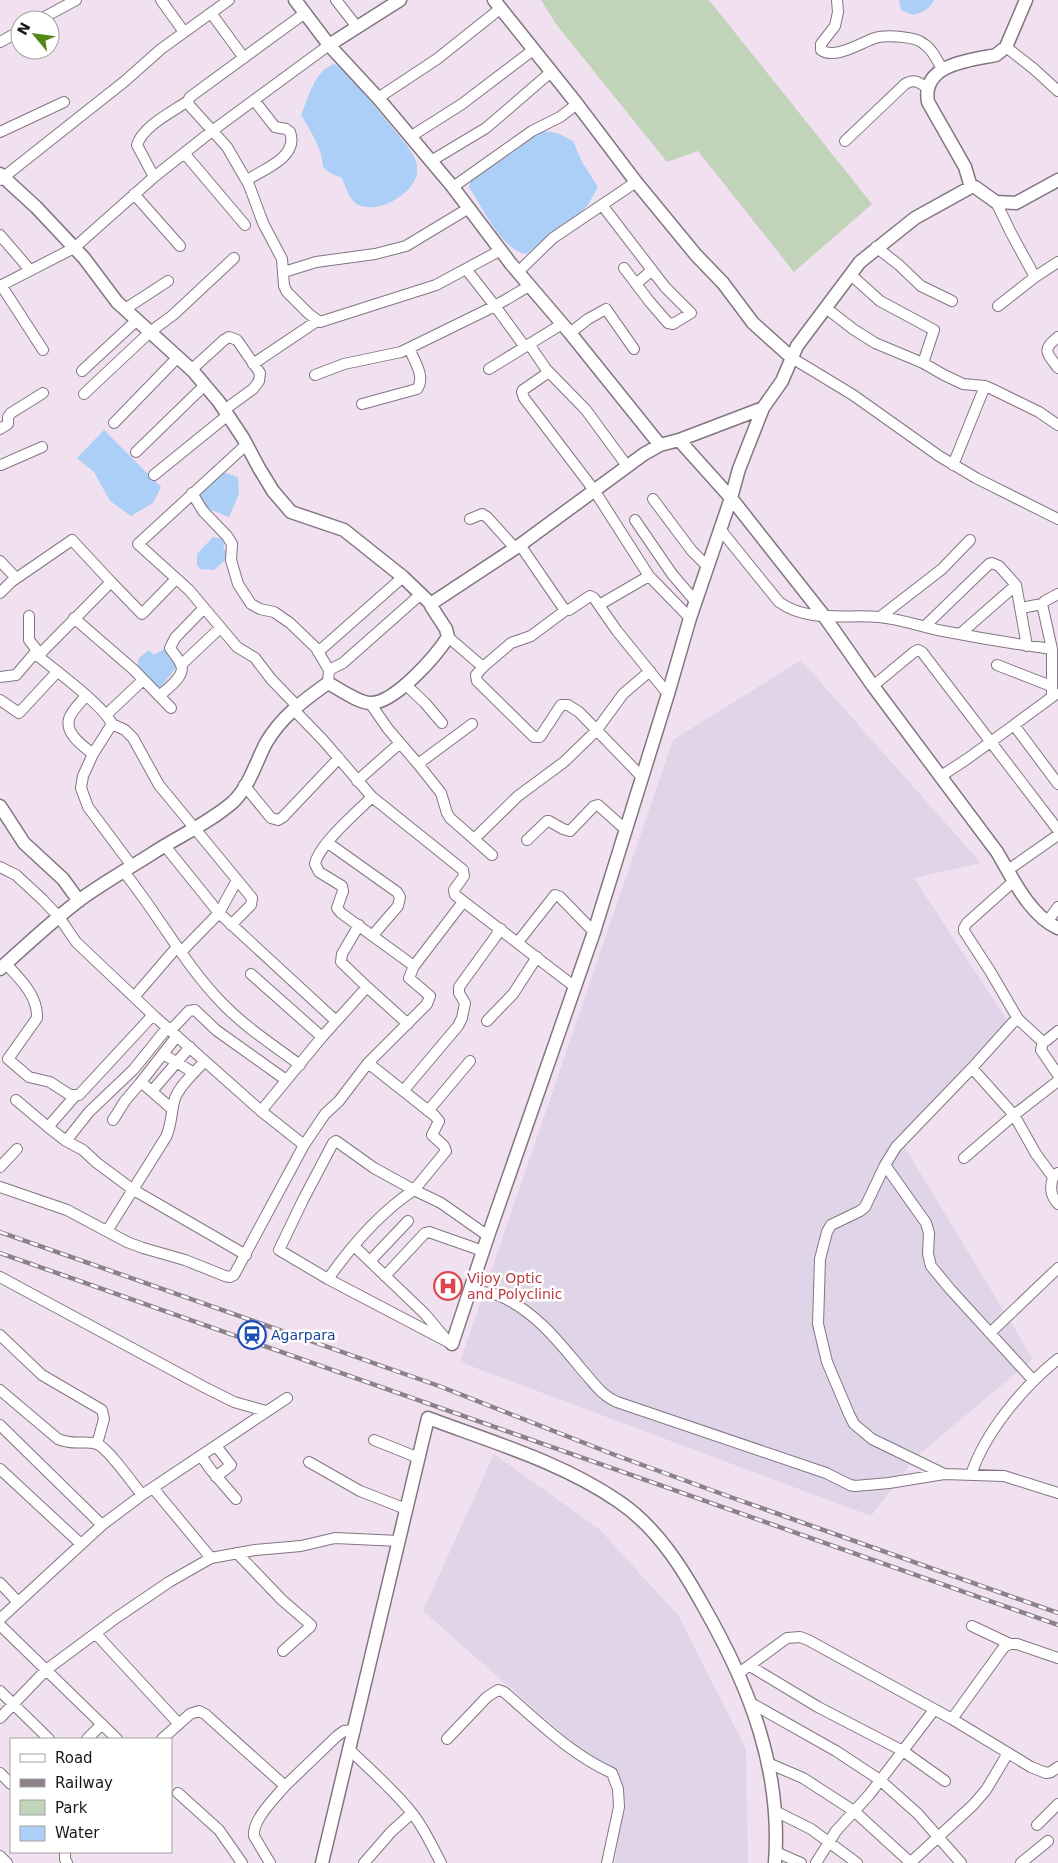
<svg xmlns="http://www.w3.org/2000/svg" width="1058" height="1863" font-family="'DejaVu Sans',sans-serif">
	<rect width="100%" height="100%" fill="#f1e1f0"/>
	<path fill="#e0d4e8" d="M 801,660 L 981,863 L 914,878 L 1007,1020 L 899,1138 L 1033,1359 L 917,1456 L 871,1516 L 460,1362 L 673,740 Z
		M 494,1454 L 599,1529 L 678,1615 L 746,1749 L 748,1863 L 615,1863 L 623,1787 L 423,1611 Z"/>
	<path fill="#c1d3b8" d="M 541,0 L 709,0 L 872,204 L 794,272 L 698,151 L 667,162 L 556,24 Z"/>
	<path fill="#abcff6" d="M 899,0 L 934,0 C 929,9 923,13 913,15 L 901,10 Z
		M 334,64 L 343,68 L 404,142 C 411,151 419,161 417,174 C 413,195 373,218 354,202 C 348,196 345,185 342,178 L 330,173 L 323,167 C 322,148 311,132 301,115 C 309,97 314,71 334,64 Z
		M 539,130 L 557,133 L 573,141 L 582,162 L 598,187 L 588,205 L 577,216 L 526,254 C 502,250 482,207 469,187 L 471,180 Z
		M 104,430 L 161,487 L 153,503 L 131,516 L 110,501 L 94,472 L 77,458 Z
		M 226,473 L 238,477 L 239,494 L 229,517 L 201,506 L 199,490 L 211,478 Z
		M 213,537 L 223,539 L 224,549 L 230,556 L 214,570 L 200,569 L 197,565 L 197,554 Z
		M 164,649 L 178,665 L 160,688 L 137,671 L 139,658 L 149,650 L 154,655 Z"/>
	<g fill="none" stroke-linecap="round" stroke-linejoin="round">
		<defs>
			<path id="minor" d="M 161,0 L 184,32
				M 336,0 L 357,27
				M 837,0 L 838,12 L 835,26 L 821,44 L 821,50 C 835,60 860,43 875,38 C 886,35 916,36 924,44 C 933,50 937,60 942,69
				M 211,13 L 244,58
				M 305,13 L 190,97 L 188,101 L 190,106 L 227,147 L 249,185 L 263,223 L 282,259 L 284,286 L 287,292 L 309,314 L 320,322 L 436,285 L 501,250
				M 39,20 L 76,0
				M 0,42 L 20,31
				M 1006,47 L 1034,69 L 1058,91
				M 378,98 L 437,59 L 501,8
				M 0,132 L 64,102
				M 410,137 L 462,104 L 533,50
				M 845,141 L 905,84 C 915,78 919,83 928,88
				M 185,154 L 245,225
				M 431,161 L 486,128 L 551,72
				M 154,177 L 137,145 C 143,126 172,112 188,101
				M 0,180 L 125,81 L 161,49 L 229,0
				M 247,180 C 264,169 299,157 290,132 L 286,129 L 275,127 L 254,100
				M 453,187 L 532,131 L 560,117 L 577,104
				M 134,194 L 180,246
				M 996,202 L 1011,233 L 1035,277 L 1058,262
				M 602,205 L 665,287 L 691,313 L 673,324 L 668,323 L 649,301 L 624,268
				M 0,235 L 30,270
				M 876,247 L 899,265 L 921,286 L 952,301
				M 466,269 L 495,306 L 525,347
				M 284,272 L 316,262 L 375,254 L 406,246 L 469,208
				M 518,272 L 553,238 L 636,182
				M 851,275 L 880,301 L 934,330 L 923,363
				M 636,284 L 652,270
				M 1,285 L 43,350
				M 0,286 L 74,248 L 154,177 L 212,131 L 329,45
				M 998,306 L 1035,277
				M 826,308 L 853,329 L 875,343 L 923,363 L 944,375 L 963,384 L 985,386 L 992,389 L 1039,412 L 1058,425
				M 125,309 L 168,281
				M 570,333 L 588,319 L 606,309 L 634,349
				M 1058,337 C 1041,350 1047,353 1058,368
				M 529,344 L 546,369 L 586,410 L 627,466
				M 792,358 L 853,395 L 939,456 L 976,478 L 1058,519
				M 253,364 L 317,321
				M 489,369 L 562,324
				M 191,370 L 224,340 L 229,337 L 237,340 L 260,373 L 259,381 L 253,389 L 224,410
				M 82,371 L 137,320
				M 549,372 L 523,390 L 522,392 L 524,398 L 594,490 L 649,576 L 690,618
				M 315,375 L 344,364 L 401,352 L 495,306 L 529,286
				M 84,394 L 150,332 L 173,315 L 234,258
				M 362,404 L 417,389 C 426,377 414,361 409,348
				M 114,423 L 178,357
				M 0,429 L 8,424 L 8,417 L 11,413 L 43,393
				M 247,444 L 138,544 L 189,590 L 237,647 L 255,658 L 271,679 L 297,706
				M 136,452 L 205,385
				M 1,465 L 42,447
				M 953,465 L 985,386
				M 154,475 L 228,415
				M 192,493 L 203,511 L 227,536 L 232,544 L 231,560 L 238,584 L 251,604 L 260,609 L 274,612 L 290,623 L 316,648 L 329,670 L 328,683
				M 653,499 L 692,551 L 707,566
				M 470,519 L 482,514 L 487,517 L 515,548
				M 635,520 L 672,574 L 695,601
				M 720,529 L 779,602 C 808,623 847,614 879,617 C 901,619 922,627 943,631 C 979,638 1015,644 1052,649
				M 520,545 L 564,609 L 569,610 L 590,596 L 594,598 L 617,631 L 668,694
				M 0,561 L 16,578
				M 111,582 L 142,614 L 176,579
				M 0,593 L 11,582 L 72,540 L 111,582 L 38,656 C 56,671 103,705 112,724 L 93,754 L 83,776 L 81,788 L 88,807 L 132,866
				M 599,605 L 649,576
				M 1021,608 L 1042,604
				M 880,617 L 942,569 L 970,540
				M 74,618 L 134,670 L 171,708
				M 925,626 L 989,564 L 992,563 L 999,566 L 1016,585
				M 960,634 L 1016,585 L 1027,646
				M 448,637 L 483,667 L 476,675 L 477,681 L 534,737 L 540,737 L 561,705 L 568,705 L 579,712 L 641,776
				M 318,652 L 403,577
				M 181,665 L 220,628
				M 997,665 L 1051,686
				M 483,667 L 511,643 L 531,636 L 566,610
				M 329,670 L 343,663 L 421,594
				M 0,677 L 16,675 L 34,654 L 36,649 L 29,640 L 29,616
				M 406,685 L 425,703 L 442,723
				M 873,686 L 914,652 L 918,650 L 922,652 L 1058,830
				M 86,696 C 81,702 71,711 69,719 C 65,734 83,746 93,754
				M 159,696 C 167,689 186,676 181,665 C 179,659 173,653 170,648 L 175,638 L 204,608
				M 1052,697 L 1052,649 L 1042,604 L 1045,601 L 1058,594
				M 0,700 L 19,713 L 57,672
				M 370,703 L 388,729 L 418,764 L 472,724
				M 293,709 L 323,740 L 372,797 L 463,870 L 464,876 L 454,890 L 455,895 L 575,987
				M 106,715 L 143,680
				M 112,724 L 125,730 L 133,738 L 159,785 L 252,898 L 251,905 L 231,925
				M 1014,725 L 1056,694
				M 418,764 L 441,793 L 447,813 L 450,818 L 492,855
				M 941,776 L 967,759 L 1014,725 L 1058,784
				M 357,781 L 400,743
				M 244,785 L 271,818 L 278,820 L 283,817 L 339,758
				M 372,797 C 357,812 319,844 315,864 L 319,872 L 342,886 L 343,891 L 337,908 L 341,913 L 414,966
				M 474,839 L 518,796 L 564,762 L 596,731 L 623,694 L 650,671
				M 527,840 L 547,821 L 549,821 L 563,829 L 570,831 L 594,806 L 598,805 L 626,830
				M 328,843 L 397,892 L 400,897 L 398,906 L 373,935
				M 165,846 L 219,913 L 336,1021
				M 0,867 L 16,875 L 43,900 L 59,917 L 76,942 L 153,1015 L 261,1111 L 304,1145
				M 1008,870 L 1058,835
				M 124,872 C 158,914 184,964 222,1003 C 245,1027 273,1045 300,1065
				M 1014,881 L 967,923 L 964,928 L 964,931 L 990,971 L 1018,1019 L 1043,1042 L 1047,1040 L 1058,1031
				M 1047,922 L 1058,907
				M 359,925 L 342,954 L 341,962 L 367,987
				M 518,942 L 555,895 L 560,897 L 594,932
				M 181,952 L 219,913 L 237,880
				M 6,964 C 20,979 38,996 37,1018 L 8,1059 L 29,1077 L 50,1082 L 70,1095 L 79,1095 L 153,1015
				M 251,974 L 322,1037
				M 134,997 L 177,947
				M 1018,1019 L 1015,1020 L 972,1068 L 896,1147 L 885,1165 L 865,1207 L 860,1211 L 831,1225 L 827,1232 L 820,1259 L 818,1324 L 827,1362 L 849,1414 L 854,1424 L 872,1439 L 944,1474 L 1004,1476 L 1058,1493
				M 487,1021 L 513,994 L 537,957
				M 167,1028 L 134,1069 L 89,1112 L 66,1141 L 83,1150 L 97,1163 L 132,1189 L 246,1255
				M 170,1031 L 189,1011 L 195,1010 L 216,1030 L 286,1080
				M 1043,1042 L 1041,1050 L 1058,1075
				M 163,1054 L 194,1073
				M 368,1063 L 435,1116 L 439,1121 L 432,1135 L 444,1146 L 446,1151 L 414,1190 L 441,1203 L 488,1236
				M 972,1068 L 1014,1115 L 1036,1154 L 1053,1177 L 1058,1173
				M 141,1082 L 177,1036
				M 404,1090 L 458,1026 L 462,1018 L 465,1003 L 459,993 L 459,987 L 501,929
				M 152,1091 L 190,1047
				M 16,1100 L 48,1127
				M 261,1111 L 322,1037 L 367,987 L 408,1024
				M 428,1111 L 470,1061
				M 113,1120 L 125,1101 L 141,1082 L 172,1109
				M 66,1141 L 48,1127 L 75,1096
				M 964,1158 L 1014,1115 L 1058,1081
				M 885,1165 L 926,1223 L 929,1233 L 928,1254 L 931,1266 L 950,1289 L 1033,1380
				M 0,1167 L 17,1149
				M 1053,1177 C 1050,1188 1050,1195 1058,1204
				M 0,1187 L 67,1210 L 127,1242 L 143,1248 L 185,1260 L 225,1276 L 230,1277 L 234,1275 L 304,1145 L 325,1114 L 339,1101 L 368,1063 L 427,1004 L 430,996 L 409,978 L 414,966 L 463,902
				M 107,1231 L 166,1137 C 172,1124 171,1111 175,1098 C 181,1084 195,1072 205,1061
				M 354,1246 L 425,1314 L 445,1338
				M 370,1261 L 408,1221
				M 385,1276 L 425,1233 L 429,1232 L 483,1251
				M 0,1277 L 204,1387 L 234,1402 L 266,1411
				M 328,1279 C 352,1245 379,1213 414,1190 L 374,1168 L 336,1141 L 333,1143 L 303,1200 L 279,1250 L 328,1279 L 452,1344
				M 470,1291 C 480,1292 491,1292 500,1296 C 535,1311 560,1343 583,1371 C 594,1383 602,1396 617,1402 L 826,1473 L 850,1485 L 855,1486 L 889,1483 L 944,1474
				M 990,1333 L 1058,1268
				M 0,1335 L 42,1375 L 102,1410 L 104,1419 L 97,1444
				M 0,1390 L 58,1439 C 73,1446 85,1440 97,1444 C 108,1448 134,1485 142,1495
				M 0,1425 L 102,1525
				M 374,1440 L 419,1458
				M 216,1446 L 231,1465 L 216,1477
				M 201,1456 L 211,1470 L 236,1499
				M 309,1462 L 360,1491 L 406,1509
				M 0,1469 L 81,1544
				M 971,1475 C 985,1432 1023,1387 1058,1359
				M 153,1488 L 211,1558
				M 237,1553 L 282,1600 L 311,1625 L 310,1627 L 283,1651
				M 0,1583 L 18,1602
				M 0,1619 L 102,1525 L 142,1495 L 287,1398
				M 0,1625 L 117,1739
				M 972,1626 L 1010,1644
				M 96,1634 L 179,1724
				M 750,1666 L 818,1707 L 903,1751 L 945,1781
				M 739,1673 L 787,1638 L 800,1637 L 808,1640 L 952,1719 L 1031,1767 L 1046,1773 L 1051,1772 L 1058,1767
				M 0,1691 L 49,1739
				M 751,1703 L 836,1751 L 880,1780 L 918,1814 L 961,1863
				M 0,1718 L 46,1670 L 116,1618 L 169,1582 L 211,1558 L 255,1550 L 301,1546 L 335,1538 L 399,1541
				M 952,1719 L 1004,1647 L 1010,1644 L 1017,1644 L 1058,1658
				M 87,1739 L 102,1724
				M 162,1739 L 190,1714 L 199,1711 L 205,1714 L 285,1786 L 337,1736 L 344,1731 L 355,1730
				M 447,1739 L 487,1697 L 498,1690 L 504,1692 C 539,1722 570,1754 612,1773 L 618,1789 L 619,1807 L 607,1863
				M 349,1749 C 370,1770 393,1789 412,1813 C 424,1828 432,1846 441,1863
				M 768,1763 L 803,1778 L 854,1811 L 911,1863
				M 0,1773 L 11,1784
				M 178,1793 L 219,1830 L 242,1863
				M 775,1811 L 811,1829 L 857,1863
				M 1037,1825 L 1058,1804
				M 65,1852 L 65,1859 L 67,1863
				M 776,1852 L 801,1863
				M 0,1856 L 7,1863
				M 270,1863 L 254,1836 C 252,1820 275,1798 285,1786
				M 364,1863 L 391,1832 L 412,1813
				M 816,1863 L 836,1831 L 869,1795 L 934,1710
				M 910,1863 L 973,1805 L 986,1790 L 1008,1753
				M 1021,1863 L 1048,1841"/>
			<path id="tertiary" d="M 295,0 L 329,45
				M 400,0 L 329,45 L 378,98 L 452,186 L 511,264 L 570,333 L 660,445
				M 494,0 L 577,104 L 636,182 L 696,255 L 723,283 L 753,323 L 792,358
				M 0,174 L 36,207 L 84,258 L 117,302 L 193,371 L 219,402 L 243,438 L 259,468 L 273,491 L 291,512 L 344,530 L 403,577 L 431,604
				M 971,187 L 965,167 L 928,102 C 921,64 970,60 996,55 L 1006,47 L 1026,0
				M 679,440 L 763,408
				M 0,806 L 24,843 L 63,879 L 79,901
				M 0,969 C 25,946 50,923 77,902 C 101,884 128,869 153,853 C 179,836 209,823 233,802 C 249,787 256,762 266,743 C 281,717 304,700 328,683 C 339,689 359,703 370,703 C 394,704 436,656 448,637 L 446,629 L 431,606 L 432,603 L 520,545 L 644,454 L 660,445 L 679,440 L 731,498 L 824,616 L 873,686 L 997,852 C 1012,877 1030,916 1058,928
				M 452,1344 L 488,1236 L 594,932 L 668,694 L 690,618 L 731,498 L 739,469 L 763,408 L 782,381 L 797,346 L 860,262 L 915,218 L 971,187 L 975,187 L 996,202 L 1016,203 L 1058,180
				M 322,1863 L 428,1418 C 492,1442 561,1462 618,1501 C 657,1527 683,1569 705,1609 C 750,1688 782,1770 775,1863"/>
		</defs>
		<use href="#minor" stroke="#837582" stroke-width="12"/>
		<use href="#tertiary" stroke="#837582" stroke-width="15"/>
		<use href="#minor" stroke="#fff" stroke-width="10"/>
		<use href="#tertiary" stroke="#fff" stroke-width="12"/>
		<defs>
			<path id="rail" d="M 0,1232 L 439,1386 L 615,1455 L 733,1498 L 1058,1613
				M 0,1253 L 1058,1625"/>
		</defs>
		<use href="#rail" stroke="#8c818b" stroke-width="4.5"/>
		<use href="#rail" stroke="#fff" stroke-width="2.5" stroke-dasharray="8" stroke-linecap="butt"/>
	</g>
	<defs>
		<symbol id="hospital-ring" viewBox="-11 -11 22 22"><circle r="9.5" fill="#fff" stroke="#e0444e" stroke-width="1.5"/><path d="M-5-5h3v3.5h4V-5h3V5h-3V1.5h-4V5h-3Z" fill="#e0444e"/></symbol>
		<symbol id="station-ring" viewBox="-11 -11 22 22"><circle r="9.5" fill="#fff" stroke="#1a4fb4" stroke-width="1.5"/><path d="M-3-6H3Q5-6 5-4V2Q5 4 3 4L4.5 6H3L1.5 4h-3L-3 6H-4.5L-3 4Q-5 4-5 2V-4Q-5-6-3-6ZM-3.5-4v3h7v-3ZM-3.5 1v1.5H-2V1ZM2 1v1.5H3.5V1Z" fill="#1a4fb4"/></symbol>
	</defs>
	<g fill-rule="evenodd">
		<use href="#hospital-ring" x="432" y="1270" width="32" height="32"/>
		<use href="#station-ring" x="236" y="1319" width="32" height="32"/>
	</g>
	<g text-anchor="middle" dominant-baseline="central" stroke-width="5" stroke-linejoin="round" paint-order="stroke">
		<g font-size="14" fill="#be3a42" stroke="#fff" text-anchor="start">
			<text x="467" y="1278">Vijoy Optic<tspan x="467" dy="16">and Polyclinic</tspan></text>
		</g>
		<g font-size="14" fill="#164399" stroke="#fff" text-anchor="start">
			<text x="271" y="1335">Agarpara</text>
		</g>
	</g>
	<rect x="10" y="1738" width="162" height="115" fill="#ffffff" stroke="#a4a2a4"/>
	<rect x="20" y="1754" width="25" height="8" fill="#ffffff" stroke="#a4a2a4"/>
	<text x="55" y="1763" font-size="15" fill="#1b161b">Road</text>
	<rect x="20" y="1779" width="25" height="8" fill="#8c818b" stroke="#a4a2a4"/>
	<text x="55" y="1788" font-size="15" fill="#1b161b">Railway</text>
	<rect x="20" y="1800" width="25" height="15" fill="#c1d3b8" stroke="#a4a2a4"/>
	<text x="55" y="1813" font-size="15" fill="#1b161b">Park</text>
	<rect x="20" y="1826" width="25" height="15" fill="#abcff6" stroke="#a4a2a4"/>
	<text x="55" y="1838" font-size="15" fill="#1b161b">Water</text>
	<g transform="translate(35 35) rotate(299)"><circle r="24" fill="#ffffff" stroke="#a4a2a4"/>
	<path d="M0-4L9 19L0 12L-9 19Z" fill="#56871b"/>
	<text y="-8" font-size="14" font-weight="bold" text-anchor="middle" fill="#1b161b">N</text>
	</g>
</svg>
